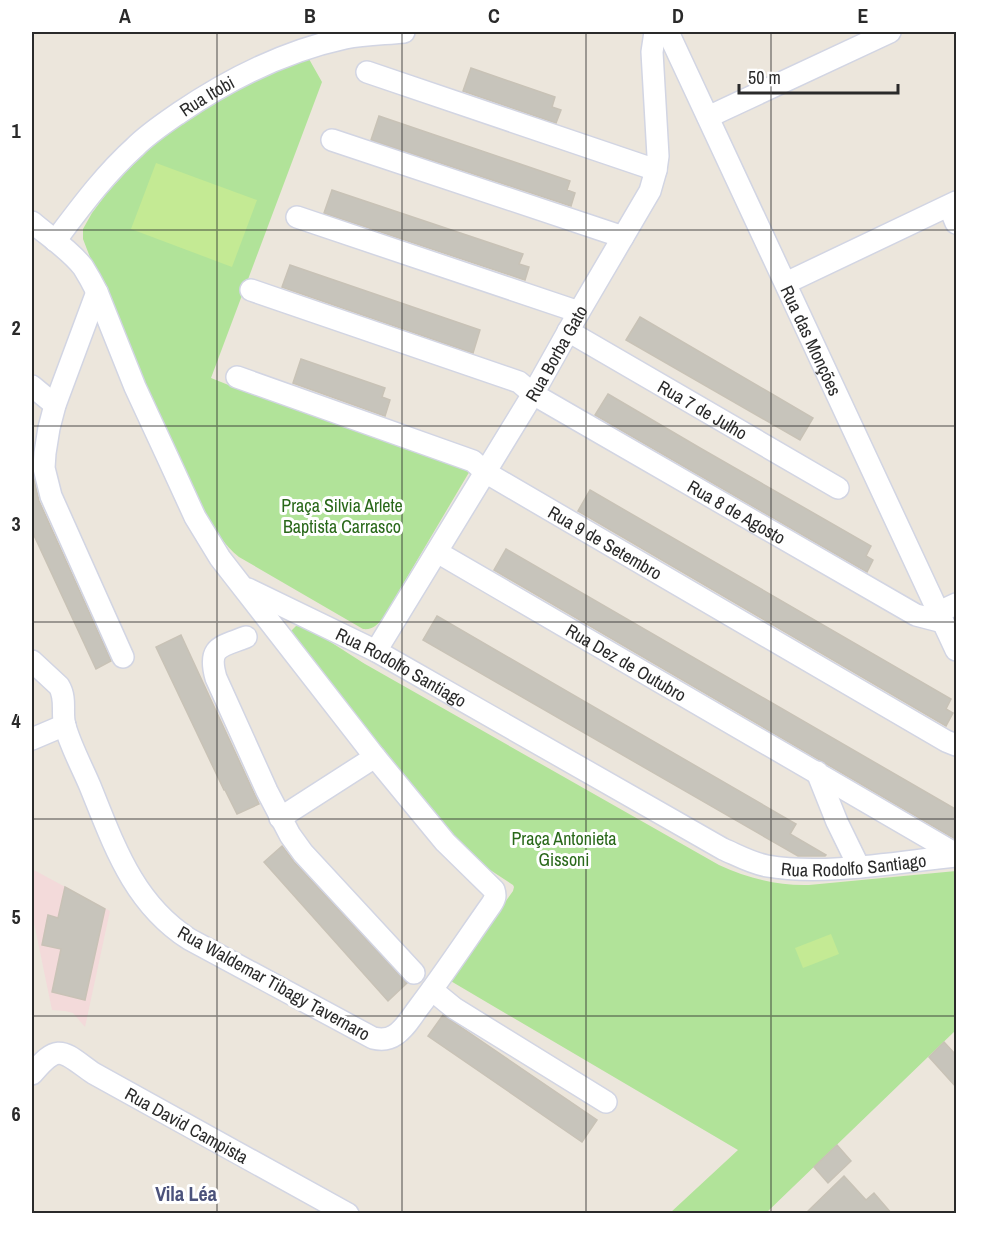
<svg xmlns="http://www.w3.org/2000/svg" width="988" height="1245" font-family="'Archivo Narrow',sans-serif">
	<rect width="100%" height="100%" fill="#ece6dc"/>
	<path fill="#f3dada" d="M 32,869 L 110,911 L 85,1027 L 73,1013 L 65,1011 L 52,1010 L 32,913 Z"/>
	<path fill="#b1e399" d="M 309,59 L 322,82 L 211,378 L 251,394 L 470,466 L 471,469 L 383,618 C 377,625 373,630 363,629 L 239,557 C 213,537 197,494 183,464 C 147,391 112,315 83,239 L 83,229 L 92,213 L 107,193 L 127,171 L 164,135 L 213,102 L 263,76 Z
		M 296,626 C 309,626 352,656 365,664 L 719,865 C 747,878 778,886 809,885 L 956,871 L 956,1030 L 766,1213 L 670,1213 L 738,1150 L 449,980 L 513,891 L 514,887 L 513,885 L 478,862 L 463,850 L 292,638 L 291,631 Z"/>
	<path fill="#c4ea94" d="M 156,163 L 257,200 L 232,267 L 131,229 Z
		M 831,934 L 839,954 L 803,968 L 795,948 Z"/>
	<path fill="#c7c4bb" stroke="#c8c2b6" stroke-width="1.5" d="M 471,68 L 555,97 L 552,107 L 561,110 L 556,123 L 463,91 Z
		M 379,116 L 570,181 L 567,190 L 575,193 L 571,206 L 371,140 Z
		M 332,190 L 523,254 L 519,264 L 529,267 L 525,280 L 324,213 Z
		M 290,265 L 480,330 L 473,353 L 282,287 Z
		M 640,317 L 813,418 L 800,440 L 626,340 Z
		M 301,359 L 385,388 L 382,397 L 390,400 L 385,416 L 293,383 Z
		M 608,394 L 700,448 L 871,546 L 866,556 L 873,560 L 867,572 L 595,415 Z
		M 32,470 L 39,501 L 111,661 L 96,669 L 32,531 Z
		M 590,490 L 951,699 L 946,709 L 953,713 L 946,726 L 578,511 Z
		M 506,549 L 957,810 L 957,840 L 494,570 Z
		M 437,616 L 796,824 L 790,834 L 826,855 L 825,856 L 798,856 L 423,640 Z
		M 181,635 L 259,804 L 237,814 L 225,790 L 224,790 L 156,647 Z
		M 282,846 L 294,862 L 407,983 L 388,1001 L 264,862 Z
		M 65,887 L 105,909 L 85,1000 L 52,992 L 61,949 L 42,945 L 48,915 L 58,918 Z
		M 443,1015 L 597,1120 L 582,1142 L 428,1036 Z
		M 944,1042 L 957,1056 L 957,1088 L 929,1057 Z
		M 837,1145 L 851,1161 L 828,1183 L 814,1167 Z
		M 844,1176 L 866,1200 L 874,1193 L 892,1214 L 805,1214 Z"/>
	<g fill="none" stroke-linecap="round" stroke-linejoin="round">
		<defs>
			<g id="minor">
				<path id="s1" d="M 668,32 L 956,650"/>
				<path d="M 367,72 L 656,170"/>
				<path d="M 708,117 L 890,32"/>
				<path d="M 332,140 L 623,237"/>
				<path d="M 949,206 L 956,223"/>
				<path d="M 297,217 L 579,312"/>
				<path d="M 32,222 C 48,236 69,249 83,267 C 88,275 93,284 97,292 L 135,387 L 167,456 L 195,517 L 220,558 L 375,757 L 445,842 L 494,890 C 496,896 495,899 491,905 C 467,939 444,974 419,1007 C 412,1016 405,1029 395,1035 C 388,1040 381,1040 373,1038 L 189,939 C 133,903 114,845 90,786 C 82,767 71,747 65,726 C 61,713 67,699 59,686 L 32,661"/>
				<path id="s2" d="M 55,241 C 80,208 104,175 135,147 C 148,134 163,124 179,113 C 229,79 285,51 345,38 C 364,34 384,34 404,32"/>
				<path d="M 786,283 L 956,202"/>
				<path id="s3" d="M 251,290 L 519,382 L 533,394 L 916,615 L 943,622"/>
				<path d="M 97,292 L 55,405 L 49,428 L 45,453 L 44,468 L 51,496 L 123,657"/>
				<path id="s4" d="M 568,331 L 838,488"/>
				<path id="s5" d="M 237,377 L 473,461 L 485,472 L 946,741 L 956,745"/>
				<path d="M 32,386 L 55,405"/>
				<path id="s6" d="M 437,552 L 956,854"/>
				<path id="s7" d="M 248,589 L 376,651 L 723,849 C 737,855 751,863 767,866 C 824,876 898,862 956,856"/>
				<path d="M 939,612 L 956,604"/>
				<path d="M 246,637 C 221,647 207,646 216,678 L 267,791 L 290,835 L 303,853 L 414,973"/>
				<path id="s8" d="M 376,651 L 533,394 L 579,312 L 650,191 L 656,170 L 658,156 L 652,52 L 655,32"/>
				<path d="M 32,739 L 65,725"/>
				<path d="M 817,772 L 837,822 L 859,867"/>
				<path d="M 280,818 L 375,757"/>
				<path d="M 432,990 L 454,1008 L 606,1102"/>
				<path id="s9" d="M 32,1074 C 59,1042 62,1051 93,1073 L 348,1214"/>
			</g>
		</defs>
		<use href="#minor" stroke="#d2d5e3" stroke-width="24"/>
		<use href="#minor" stroke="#fff" stroke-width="21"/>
	</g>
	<path fill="none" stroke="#2a2a2a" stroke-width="1.5" stroke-opacity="0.55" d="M 217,32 L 217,1214M 402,32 L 402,1214M 586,32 L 586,1214M 771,32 L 771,1214M 32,230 L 956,230M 32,426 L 956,426M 32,622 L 956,622M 32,819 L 956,819M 32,1016 L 956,1016"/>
	<g text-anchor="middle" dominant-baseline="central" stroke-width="6" stroke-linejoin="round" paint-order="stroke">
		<g font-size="18" fill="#2a2a2a" stroke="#fff">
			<text stroke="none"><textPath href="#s2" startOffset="212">Rua Itobi</textPath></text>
			<text stroke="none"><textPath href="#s1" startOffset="340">Rua das Monções</textPath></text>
			<text stroke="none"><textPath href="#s8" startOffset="348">Rua Borba Gato</textPath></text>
			<text stroke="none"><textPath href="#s4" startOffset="156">Rua 7 de Julho</textPath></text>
			<text stroke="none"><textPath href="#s3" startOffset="537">Rua 8 de Agosto</textPath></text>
			<text stroke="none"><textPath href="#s5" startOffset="406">Rua 9 de Setembro</textPath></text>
			<text stroke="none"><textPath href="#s6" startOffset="219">Rua Dez de Outubro</textPath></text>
			<text stroke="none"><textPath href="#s7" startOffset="172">Rua Rodolfo Santiago</textPath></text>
			<text stroke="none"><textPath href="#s7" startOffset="676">Rua Rodolfo Santiago</textPath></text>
			<text transform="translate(274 983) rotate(29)">Rua Waldemar Tibagy Tavernaro</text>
			<text stroke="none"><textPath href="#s9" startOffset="182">Rua David Campista</textPath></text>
		</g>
		<g font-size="18" fill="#29681a" stroke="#fff">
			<text x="342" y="505">Praça Silvia Arlete<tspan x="342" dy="21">Baptista Carrasco</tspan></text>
			<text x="564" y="838">Praça Antonieta<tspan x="564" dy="21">Gissoni</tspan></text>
		</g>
		<g font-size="20" font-weight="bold" fill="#4b527b" stroke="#fff">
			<text x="186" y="1193">Vila Léa</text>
		</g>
	</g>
	<rect width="988" height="1245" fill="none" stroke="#ffffff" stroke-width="66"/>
	<path d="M739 84v9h159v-9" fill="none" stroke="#2a2a2a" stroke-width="3"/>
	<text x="748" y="84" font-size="18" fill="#2a2a2a" stroke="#ffffff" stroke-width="4.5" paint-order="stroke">50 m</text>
	<rect x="33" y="33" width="922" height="1179" fill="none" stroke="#2a2a2a" stroke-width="2"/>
	<g font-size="20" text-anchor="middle" font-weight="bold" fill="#2a2a2a">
		<text x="125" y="23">A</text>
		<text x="310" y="23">B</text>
		<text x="494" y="23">C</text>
		<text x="678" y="23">D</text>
		<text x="863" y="23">E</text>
		<text x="16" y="138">1</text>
		<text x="16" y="335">2</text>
		<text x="16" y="531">3</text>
		<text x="16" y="728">4</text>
		<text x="16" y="924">5</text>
		<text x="16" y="1121">6</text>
	</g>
</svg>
